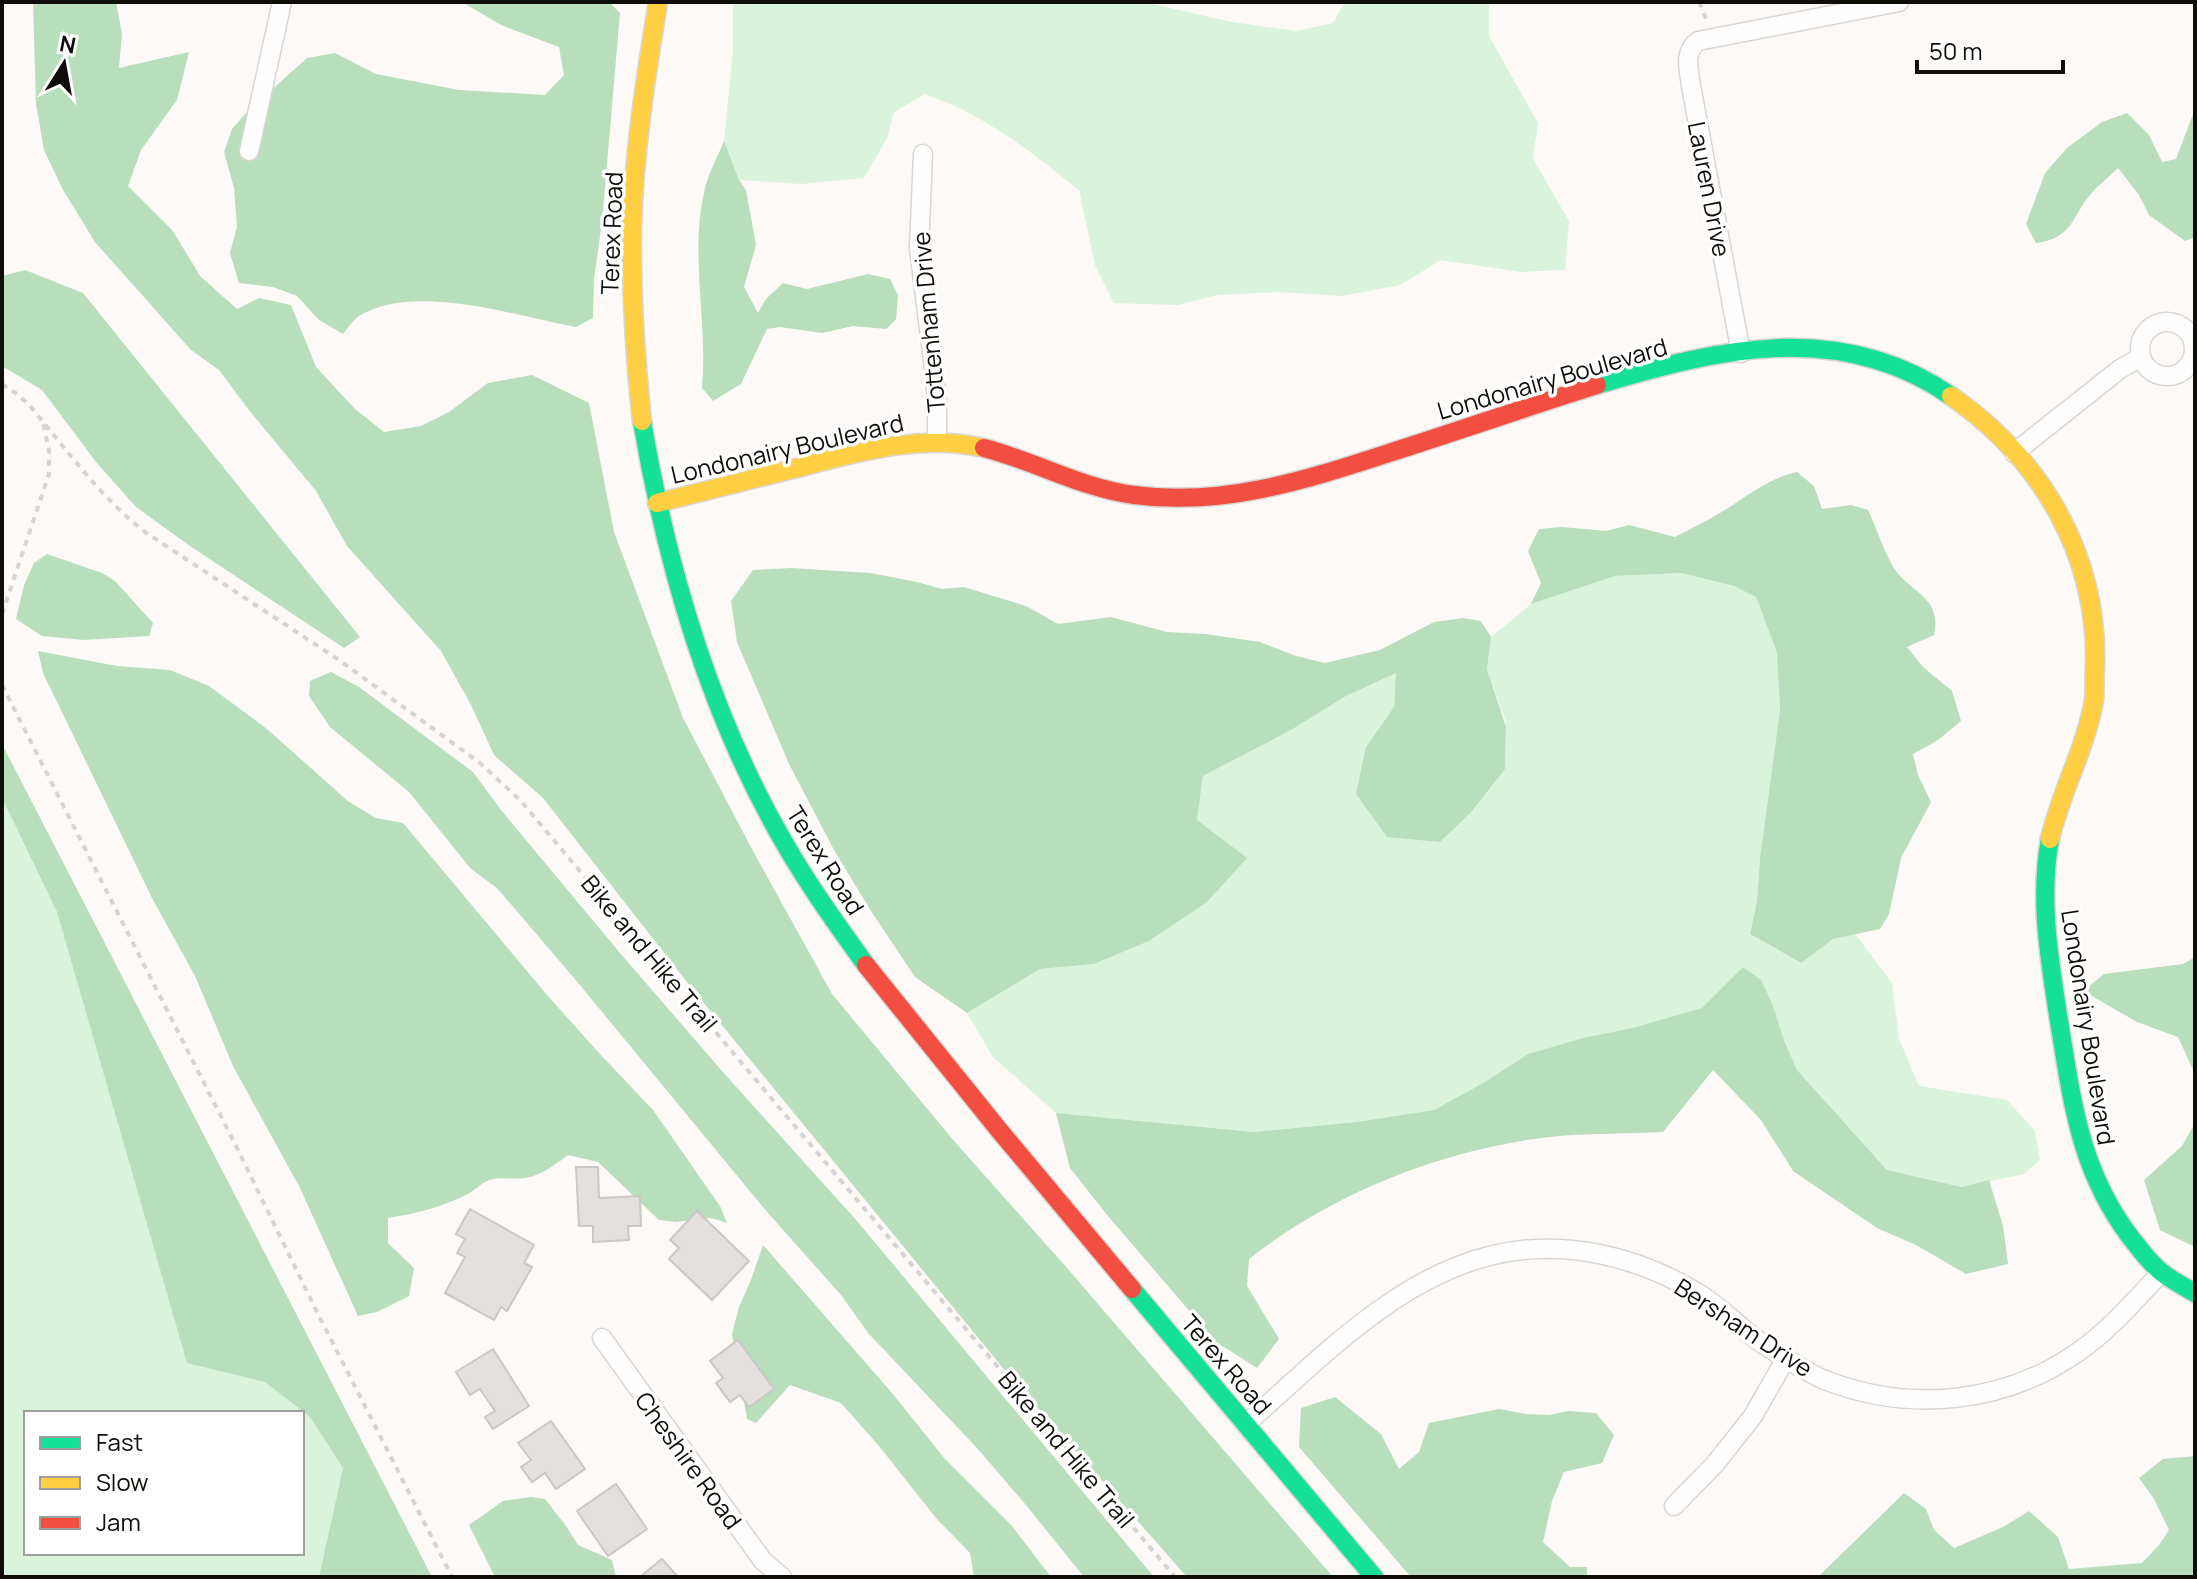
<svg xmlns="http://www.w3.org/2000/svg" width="2197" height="1579" font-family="Manrope,sans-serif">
	<rect width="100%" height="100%" fill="#fcf9f6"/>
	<path fill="#daf3db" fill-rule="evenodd" d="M 733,2 L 1144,2 L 1232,22 L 1296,31 L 1333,23 L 1345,2 L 1489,2 L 1489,36 L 1538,123 L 1533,159 L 1569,221 L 1565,270 L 1521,272 L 1441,260 L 1400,285 L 1342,296 L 1278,292 L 1217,295 L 1178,305 L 1114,303 L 1095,265 L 1079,190 C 1033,153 982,113 925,94 L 894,112 L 887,138 L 864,178 L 801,184 L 739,180 L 724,141 L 733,52 Z
		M 1681,573 L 1734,586 L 1756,597 L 1777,653 L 1780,710 L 1760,858 L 1757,901 L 1750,934 L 1800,963 L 1833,939 L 1855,934 L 1892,983 L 1899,1039 L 1919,1086 L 2007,1100 L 2035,1131 L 2040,1160 L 2024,1174 L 1963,1187 L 1887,1170 L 1797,1070 L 1784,1040 L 1772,1003 L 1761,980 L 1743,967 L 1703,1008 L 1632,1028 L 1583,1038 L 1528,1054 L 1485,1082 L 1434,1110 L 1356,1122 L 1254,1132 L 1056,1113 L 993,1057 L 967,1013 L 1040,969 L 1094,964 L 1149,941 L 1206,903 L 1197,820 L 1203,776 L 1291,730 L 1346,696 L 1397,672 L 1394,707 L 1366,747 L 1505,769 L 1506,722 L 1487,669 L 1491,637 L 1531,604 L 1615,576 Z
		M 2,798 L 57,912 L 187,1362 L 265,1382 L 310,1417 L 343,1468 L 319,1577 L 2,1577 ZM 26,1413 L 302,1413 L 302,1553 L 26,1553 Z"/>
	<path fill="#b8debc" d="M 33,2 L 116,2 L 122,34 L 119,68 L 189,52 L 177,100 L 141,150 L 128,186 L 172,230 L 201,277 L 237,309 L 259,298 L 291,305 L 316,367 L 355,409 L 384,432 L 421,426 L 449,412 L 488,383 L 532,375 L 589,403 L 614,532 L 683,718 L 753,851 L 832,994 L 954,1141 L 1067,1268 L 1333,1577 L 1187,1577 L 1007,1373 L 694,991 L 543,798 L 494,755 L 471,705 L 441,651 L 347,546 L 316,491 L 248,409 L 219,370 L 191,350 L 95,242 L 63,190 L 44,150 L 36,104 Z
		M 462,2 L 609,2 L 620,13 L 602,222 L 594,279 L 593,318 L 576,327 C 516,316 415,282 359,316 C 353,320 348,328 343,334 L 319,320 L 297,296 L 273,287 L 239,283 L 230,253 L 237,227 L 234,188 L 224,152 L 232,129 L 247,112 L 307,58 L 335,53 L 376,74 L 459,90 L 545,95 L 564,75 L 559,47 L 501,25 Z
		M 2195,109 L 2195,237 L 2185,241 L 2149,215 L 2139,195 L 2118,168 C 2109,177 2098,185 2090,195 C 2071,218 2073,238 2036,243 L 2026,224 L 2045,173 L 2067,148 L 2102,122 L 2127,113 L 2149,135 L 2162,162 L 2176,159 Z
		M 724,141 L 739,180 L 746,190 L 756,245 L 744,287 L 758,313 L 766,299 L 783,283 L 807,289 L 868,274 L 890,279 L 898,295 L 896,319 L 886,329 L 853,326 L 822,333 L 780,327 L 767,329 L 741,384 L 713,401 L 702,388 C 708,321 689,254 705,188 C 709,172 718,156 724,141 Z
		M 25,270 L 83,293 L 360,637 L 344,648 L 190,546 L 136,507 L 96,462 L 42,390 L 2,366 L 2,276 Z
		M 1797,472 L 1814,486 L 1822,509 L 1851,505 L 1868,510 C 1876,527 1882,546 1891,563 C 1906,593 1943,594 1934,635 L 1907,647 L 1923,667 L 1952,691 L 1961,721 L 1938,740 L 1913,754 L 1918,775 L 1931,802 L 1901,858 L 1889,914 L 1880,929 L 1833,939 L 1801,963 L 1750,934 L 1757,901 L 1760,858 L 1780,710 L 1777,653 L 1756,597 L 1734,586 L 1681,573 L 1615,576 L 1531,604 L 1541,583 L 1528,551 L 1539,529 L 1562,527 L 1606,531 L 1629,525 L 1675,537 C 1691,528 1709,520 1725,510 C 1751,494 1767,479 1797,472 Z
		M 47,554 L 102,573 L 115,581 L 153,623 L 149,636 L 83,640 L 42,636 L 16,619 L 24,585 L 34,563 Z
		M 791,568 L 870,573 L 917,582 L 942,589 L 964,587 L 1026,606 L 1058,624 L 1111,617 L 1167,632 L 1205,634 L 1260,642 L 1296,656 L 1325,663 L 1380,650 L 1434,622 L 1463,618 L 1481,621 L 1491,637 L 1487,669 L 1506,727 L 1505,769 L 1471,812 L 1440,842 L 1387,837 L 1356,794 L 1366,747 L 1394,707 L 1396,673 L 1346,696 L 1291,730 L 1203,776 L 1197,820 L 1247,858 L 1206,903 L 1149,941 L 1094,964 L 1040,969 L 967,1013 L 915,977 L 871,911 L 834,850 L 789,764 L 737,642 L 731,601 L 753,570 Z
		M 38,651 L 117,666 L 170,670 L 209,686 L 267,729 L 349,802 L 376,818 L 403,823 L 547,995 L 599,1053 L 653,1110 L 720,1206 L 727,1223 L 711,1218 L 675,1222 L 659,1220 L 598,1162 L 568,1155 C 556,1164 539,1177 524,1178 C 511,1180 500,1176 487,1181 C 479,1185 474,1191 466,1195 C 442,1207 414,1214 388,1218 L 388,1243 L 414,1268 L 409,1296 L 377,1312 L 358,1316 L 300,1188 L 233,1066 L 195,976 L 152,898 L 43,673 Z
		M 331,672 L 359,687 L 473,772 L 501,810 L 620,953 L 722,1071 L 857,1221 L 1154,1577 L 1084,1577 L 1026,1505 L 977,1448 L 869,1334 L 841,1295 L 768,1213 L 574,978 L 497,888 L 471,869 L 409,792 L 330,727 L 309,696 L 310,681 Z
		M 2,744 L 432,1577 L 319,1577 L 343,1468 L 310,1417 L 265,1382 L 187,1363 L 57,912 L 2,798 Z
		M 2195,957 L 2195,1074 L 2178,1037 L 2137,1022 L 2083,991 L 2104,974 L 2183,964 Z
		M 1743,967 L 1761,980 L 1772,1003 L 1784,1040 L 1797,1070 L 1887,1170 L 1962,1187 L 1989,1180 L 2003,1226 L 2008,1264 L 1966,1274 L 1916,1245 L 1877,1228 L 1793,1171 L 1761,1120 L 1713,1070 L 1663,1132 C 1629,1134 1593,1133 1559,1136 C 1449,1147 1335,1191 1249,1259 L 1247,1286 L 1279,1339 L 1257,1368 L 1216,1342 L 1108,1216 L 1070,1168 L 1056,1113 L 1254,1132 L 1356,1122 L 1434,1110 L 1485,1082 L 1528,1054 L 1583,1038 L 1632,1028 L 1702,1008 Z
		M 2195,1123 L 2195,1247 L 2160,1230 L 2144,1180 L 2182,1146 Z
		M 763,1245 L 892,1393 L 945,1459 L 1012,1526 L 1051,1577 L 974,1577 L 970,1553 L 936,1518 L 879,1446 L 841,1403 L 790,1385 L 756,1423 L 747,1419 L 732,1334 L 739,1307 L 751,1280 Z
		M 1335,1397 L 1381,1434 L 1399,1469 L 1419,1452 L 1429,1423 L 1499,1409 L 1526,1414 L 1549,1415 L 1568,1411 L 1596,1413 L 1614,1435 L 1602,1463 L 1564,1472 L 1552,1501 L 1543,1542 L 1570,1567 L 1587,1567 L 1587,1577 L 1411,1577 L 1299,1447 L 1301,1408 Z
		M 2195,1456 L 2195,1577 L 1818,1577 L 1904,1493 L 1926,1509 L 1934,1530 L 1954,1548 L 2003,1527 L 2029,1511 L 2058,1537 L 2069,1569 L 2142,1563 L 2159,1545 L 2169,1530 L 2154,1499 L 2139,1478 L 2163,1459 Z
		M 531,1497 L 545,1499 L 566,1526 L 578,1545 L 612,1560 L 616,1577 L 495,1577 L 469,1525 L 503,1501 Z"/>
	<path fill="#e4e0dd" stroke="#cbc7c3" stroke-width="2" d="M 576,1167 L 598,1167 L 599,1198 L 640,1196 L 641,1226 L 628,1226 L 629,1240 L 593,1242 L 593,1226 L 579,1226 Z
		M 470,1209 L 534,1245 L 524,1263 L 532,1267 L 507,1311 L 501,1307 L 494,1320 L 445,1293 L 465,1257 L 457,1253 L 465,1239 L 456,1234 Z
		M 697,1211 L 749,1261 L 712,1300 L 669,1259 L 679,1248 L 670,1240 Z
		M 738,1340 L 774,1389 L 749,1407 L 740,1395 L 730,1402 L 716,1383 L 723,1378 L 710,1361 Z
		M 493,1349 L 529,1406 L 493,1429 L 485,1417 L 495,1411 L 480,1389 L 470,1395 L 456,1372 Z
		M 551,1421 L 585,1469 L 556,1489 L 545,1473 L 532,1482 L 521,1467 L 531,1460 L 518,1443 Z
		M 616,1484 L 647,1529 L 608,1556 L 577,1511 Z
		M 662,1559 L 678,1577 L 640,1577 Z"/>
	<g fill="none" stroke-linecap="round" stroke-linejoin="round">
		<defs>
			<path id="street" d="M 249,151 L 282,2
				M 923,154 L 919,248 L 933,361 L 937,400 L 937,442
				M2140 349a27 27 0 1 1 54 0a27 27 0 1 1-54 0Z
				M 1741,353 L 1691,86 C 1689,69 1683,53 1698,41 L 1899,2
				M 2014,453 L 2120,369 L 2141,357
				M 602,1338 L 763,1561 L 782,1577
				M 1247,1423 C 1320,1359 1396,1278 1493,1255 C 1565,1238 1640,1257 1701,1295 C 1723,1309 1741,1329 1763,1344 C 1782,1356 1804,1371 1825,1380 C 1909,1413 2004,1404 2078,1352 C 2110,1330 2135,1300 2161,1273
				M 1674,1506 L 1715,1464 L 1753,1416 L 1786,1358"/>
			<path id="fast" d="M 1597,385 C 1717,349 1839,319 1951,396
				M 642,421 C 667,568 709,714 785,844 C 809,886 838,926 866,965
				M 2050,839 C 2039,898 2049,956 2058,1015 C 2072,1098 2078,1168 2131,1238 C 2141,1250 2151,1265 2164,1274 C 2173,1281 2185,1287 2195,1293
				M 1132,1289 L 1374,1577"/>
			<path id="slow" d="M 1951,396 C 2043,460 2099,557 2095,669 C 2094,679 2095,690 2094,700 C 2086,748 2061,791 2050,839
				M 642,421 C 635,356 631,291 632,226 C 634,151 646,76 658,2
				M 657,503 C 705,491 753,479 801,467 C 862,451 921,434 984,448"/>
			<path id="jam" d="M 984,448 C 1035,461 1081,488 1134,495 C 1223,507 1306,480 1389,453 C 1458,431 1527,407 1597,385
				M 866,965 L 999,1130 L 1132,1289"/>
		</defs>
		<use href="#street" stroke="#d9d6d2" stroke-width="21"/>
		<use href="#fast" stroke="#d9d6d2" stroke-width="21"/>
		<use href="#slow" stroke="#d9d6d2" stroke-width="21"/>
		<use href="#jam" stroke="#d9d6d2" stroke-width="21"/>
		<path stroke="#d5d4d2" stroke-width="4" stroke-dasharray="6 6" stroke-linecap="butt" d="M 1699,2 L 1707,21
			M 2,384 L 17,394 L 30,406 C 67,450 100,497 145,532 L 339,660 L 480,763 L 520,800 L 1175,1577
			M 2,614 L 49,474 L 49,451 L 43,422
			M 2,685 L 235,1144 L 317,1312 L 452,1577"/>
		<use href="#street" stroke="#fffefe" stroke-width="18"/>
		<use href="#fast" stroke="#16e098" stroke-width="18"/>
		<use href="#slow" stroke="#ffcf43" stroke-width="18"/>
		<use href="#jam" stroke="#f24e42" stroke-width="18"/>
	</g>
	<g text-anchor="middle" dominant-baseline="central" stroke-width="7" stroke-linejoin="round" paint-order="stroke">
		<g font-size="24" fill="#0f0d08" stroke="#fff">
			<text transform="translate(1710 189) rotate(79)">Lauren Drive</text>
			<text transform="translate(611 233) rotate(-88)">Terex Road</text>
			<text transform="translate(928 322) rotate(-95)">Tottenham Drive</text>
			<text transform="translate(1552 378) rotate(-16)">Londonairy Boulevard</text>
			<text transform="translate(787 448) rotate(-13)">Londonairy Boulevard</text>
			<text transform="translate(826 860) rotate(58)">Terex Road</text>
			<text transform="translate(650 953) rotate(50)">Bike and Hike Trail</text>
			<text transform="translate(2089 1027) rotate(81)">Londonairy Boulevard</text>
			<text transform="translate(1744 1327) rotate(33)">Bersham Drive</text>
			<text transform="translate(1227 1364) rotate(49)">Terex Road</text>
			<text transform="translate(1067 1449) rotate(50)">Bike and Hike Trail</text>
			<text transform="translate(689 1460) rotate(54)">Cheshire Road</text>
		</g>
	</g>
	<rect width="2197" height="1579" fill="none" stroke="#0f0d08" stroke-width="8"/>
	<rect x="24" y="1411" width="280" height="144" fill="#ffffff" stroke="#9f9e9c" stroke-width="2"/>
	<rect x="40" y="1437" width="40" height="12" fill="#16e098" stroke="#9f9e9c" stroke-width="2"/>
	<text x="96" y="1451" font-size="24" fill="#0f0d08">Fast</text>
	<rect x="40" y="1477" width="40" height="12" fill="#ffcf43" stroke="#9f9e9c" stroke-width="2"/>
	<text x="96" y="1491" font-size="24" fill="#0f0d08">Slow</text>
	<rect x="40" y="1517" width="40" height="12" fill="#f24e42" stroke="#9f9e9c" stroke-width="2"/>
	<text x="96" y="1531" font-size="24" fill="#0f0d08">Jam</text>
	<g transform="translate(64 64) rotate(11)" stroke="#ffffff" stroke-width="6" paint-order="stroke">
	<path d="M0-6L14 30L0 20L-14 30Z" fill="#0f0d08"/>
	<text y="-12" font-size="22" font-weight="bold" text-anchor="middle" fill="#0f0d08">N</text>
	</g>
	<path d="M1917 60v12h146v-12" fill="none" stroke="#0f0d08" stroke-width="4"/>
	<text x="1929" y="60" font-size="24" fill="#0f0d08" stroke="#ffffff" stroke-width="6" paint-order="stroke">50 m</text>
</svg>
